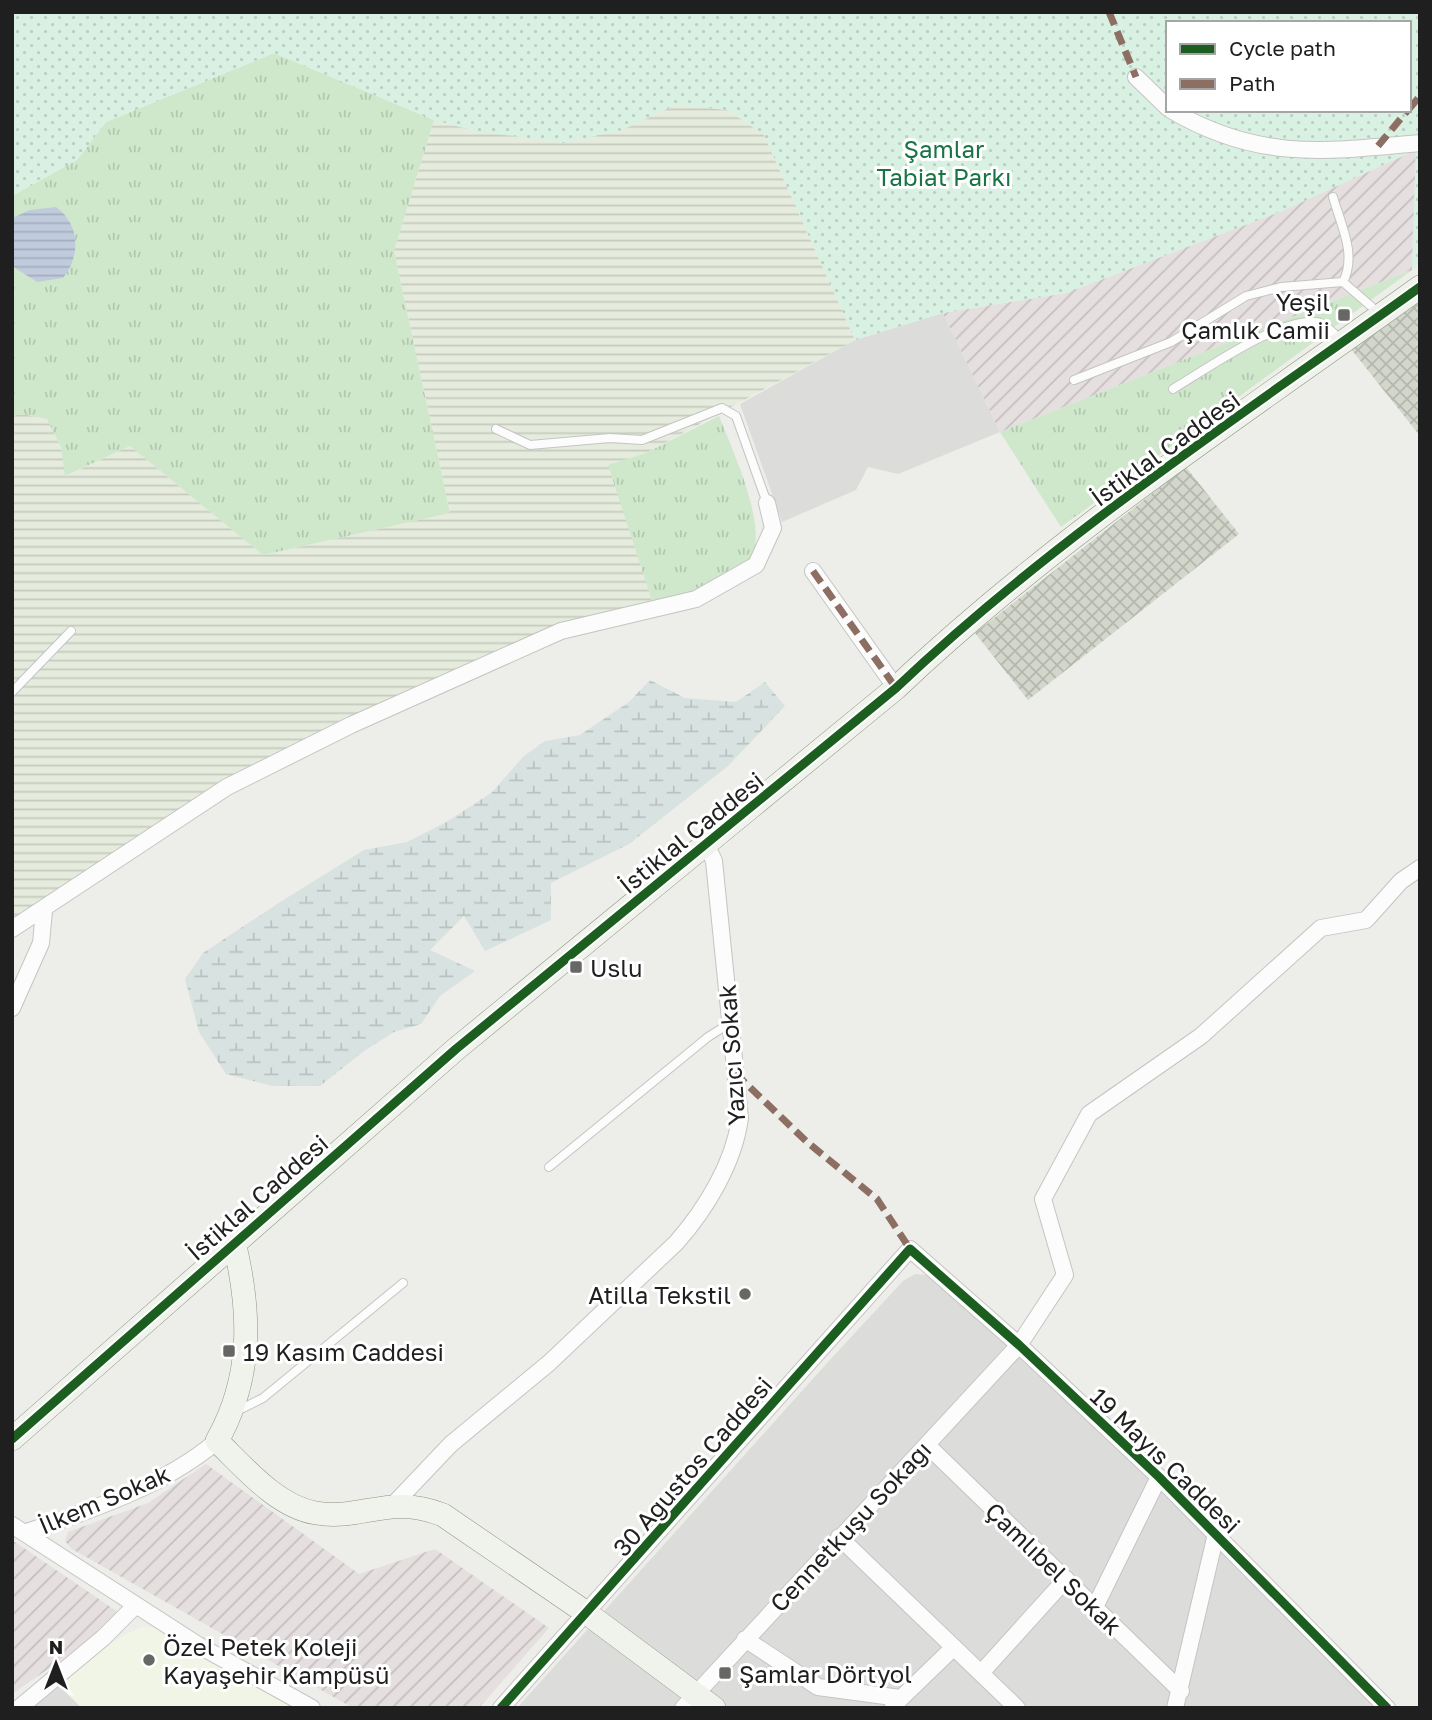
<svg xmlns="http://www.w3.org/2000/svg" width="1432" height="1720" font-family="'Golos Text',sans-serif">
	<defs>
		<pattern id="industrial-furrows" width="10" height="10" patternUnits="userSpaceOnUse" patternTransform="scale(1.75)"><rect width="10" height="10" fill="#e6dfe0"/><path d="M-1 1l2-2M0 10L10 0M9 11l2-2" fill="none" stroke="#c5bfc0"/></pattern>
		<pattern id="construction-cross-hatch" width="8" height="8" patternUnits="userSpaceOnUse" patternTransform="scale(1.75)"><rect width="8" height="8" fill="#d2d6cb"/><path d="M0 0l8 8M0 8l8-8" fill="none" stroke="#b4b7ae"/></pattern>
		<pattern id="farmland-rules" width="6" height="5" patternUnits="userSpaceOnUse" patternTransform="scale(1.75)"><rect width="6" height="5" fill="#e6ecdd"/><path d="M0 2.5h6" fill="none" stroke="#c5cabd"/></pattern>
		<pattern id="grass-tufts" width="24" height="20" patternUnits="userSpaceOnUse" patternTransform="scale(1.75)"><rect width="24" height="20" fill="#cfe8cb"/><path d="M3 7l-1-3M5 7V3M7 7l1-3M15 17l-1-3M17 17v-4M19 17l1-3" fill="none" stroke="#b1c7ae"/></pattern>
		<pattern id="wetland-marsh" width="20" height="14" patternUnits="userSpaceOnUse" patternTransform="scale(1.75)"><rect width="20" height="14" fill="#d8e3e1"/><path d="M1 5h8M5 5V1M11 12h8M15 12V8" fill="none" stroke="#b9c2c1"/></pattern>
		<pattern id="park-dots" width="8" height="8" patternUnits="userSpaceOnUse" patternTransform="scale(1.75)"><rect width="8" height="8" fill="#d9f1e3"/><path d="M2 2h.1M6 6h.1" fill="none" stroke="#bacec2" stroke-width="1.8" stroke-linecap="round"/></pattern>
		<pattern id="water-rules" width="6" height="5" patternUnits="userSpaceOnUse" patternTransform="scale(1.75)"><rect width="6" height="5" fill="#c0cbdd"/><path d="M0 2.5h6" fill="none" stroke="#a5aebd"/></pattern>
	</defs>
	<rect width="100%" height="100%" fill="#edede9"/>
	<path fill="#dcdcda" d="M 943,313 L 1000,432 L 898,474 L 868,467 L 856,490 L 782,522 L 740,404 L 855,340 Z
		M 915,1274 L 934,1276 L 1295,1614 L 1374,1708 L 517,1708 L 828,1362 L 903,1281 Z
		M 56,1683 L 82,1708 L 19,1708 Z"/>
	<path fill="url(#industrial-furrows)" d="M 1416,150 L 1412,270 L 1000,432 L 943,313 L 1066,293 L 1282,211 Z
		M 206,1464 L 359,1574 L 435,1549 L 549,1628 L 479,1708 L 353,1708 L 72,1549 L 65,1541 L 68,1532 L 148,1503 Z
		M 12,1540 L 118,1612 L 120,1619 L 12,1694 Z"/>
	<path fill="#f0f5e6" d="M 141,1627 L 152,1627 L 293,1708 L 82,1708 L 56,1683 L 119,1638 Z"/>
	<path fill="url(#construction-cross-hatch)" d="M 1420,302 L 1420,436 L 1351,349 Z
		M 1186,467 L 1239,534 L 1028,700 L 975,633 Z"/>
	<path fill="url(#farmland-rules)" d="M 675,105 L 728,110 L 764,135 L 855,340 L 646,453 L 609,465 L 654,607 L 573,619 L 248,771 L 12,922 L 12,416 L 22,414 L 47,419 L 61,447 L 66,476 L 130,446 L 263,555 L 450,513 L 394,251 L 434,120 L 476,131 L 622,130 Z"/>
	<path fill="url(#grass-tufts)" d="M 274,53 L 434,120 L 394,251 L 450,513 L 263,555 L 130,446 L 65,476 L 61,447 L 47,419 L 22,414 L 12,416 L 12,196 L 77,160 L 106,122 Z
		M 1412,270 L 1061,527 L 1000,432 Z
		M 719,416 C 731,447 774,537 747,564 C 732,580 676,598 654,607 L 608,465 L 646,453 Z"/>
	<path fill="url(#wetland-marsh)" d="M 650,680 L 685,698 L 736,702 L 765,682 L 785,706 L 728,766 L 629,844 L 551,883 L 551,920 L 485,951 L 464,916 L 430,950 L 475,971 L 440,996 L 421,1024 L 394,1032 L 364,1051 L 320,1086 L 273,1086 L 226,1074 L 199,1032 L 185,979 L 203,953 L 285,899 L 364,850 L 407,842 L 448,821 L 491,793 L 524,756 L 545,741 L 580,735 L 629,702 Z"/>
	<path fill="url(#park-dots)" fill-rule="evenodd" d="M 12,12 L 1420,12 L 1420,263 L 1412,270 L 1416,150 L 1282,211 L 1066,293 L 943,313 L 855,340 L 764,135 L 728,110 L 675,105 L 622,130 L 564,143 L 476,131 L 434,120 L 274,53 L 106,122 L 77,160 L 12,196 ZM 1168,23 L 1409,23 L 1409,110 L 1168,110 Z"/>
	<path fill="url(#water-rules)" d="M 56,207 C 80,224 81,256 63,278 L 37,282 L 12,266 L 12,218 L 30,210 Z"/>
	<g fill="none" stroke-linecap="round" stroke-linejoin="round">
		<defs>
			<path id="lane" d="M 1333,197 C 1341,225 1357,255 1343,282
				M 1074,380 L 1171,342 L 1246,296 L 1281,287 L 1343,282 L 1380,314
				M 1173,389 C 1205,370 1280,317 1316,322 C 1325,323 1335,335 1342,341
				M 496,429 L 530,445 L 610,438 L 642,440 L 722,408 L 736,416 L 767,503
				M 12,692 L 71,631
				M 549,1167 L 708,1037 L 730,1023
				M 235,1412 L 263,1398 L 403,1283"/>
			<path id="street" d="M 1136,77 L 1168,108
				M 1171,110 C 1257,161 1325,152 1420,143
				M 813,571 L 896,688
				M 12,929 L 227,787 L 351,725 L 561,631 L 696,599 L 756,565 L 773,528 L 767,503
				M 12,1008 L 41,943 L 44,911
				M 927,1445 L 1181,1691
				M 393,1505 L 451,1444 L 549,1363 L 676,1243 C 706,1209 734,1163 740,1118 L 714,861 L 706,844
				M 12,1525 L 198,1645 L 312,1708
				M 24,1533 C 91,1510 162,1487 217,1441
				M 839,1537 L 1017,1708
				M 1095,1607 L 1159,1477
				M 745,1639 L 818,1687 L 900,1698
				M 981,1673 L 1066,1579
				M 893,1706 L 954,1647
				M 19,1708 L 103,1638 L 136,1605
				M 501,1708 L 910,1249 L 1019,1345 L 1159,1477 L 1387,1708
				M 683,1708 L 1019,1345 L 1065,1275 L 1043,1199 L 1089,1114 L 1201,1036 L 1321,928 L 1366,920 L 1401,881 L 1420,868
				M 1175,1708 L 1216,1534"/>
			<path id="secondary" d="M 234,1242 C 251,1312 253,1377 217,1441 C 244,1467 277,1507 316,1513 C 363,1521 389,1493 443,1515 L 588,1614 L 714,1708
				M 12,1439 L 456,1049 L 896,688 C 1055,537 1242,415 1420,287"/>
		</defs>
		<use href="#lane" stroke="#c4c4c2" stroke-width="10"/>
		<use href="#street" stroke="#c4c4c2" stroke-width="18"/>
		<use href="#secondary" stroke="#8d9683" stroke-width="24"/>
		<use href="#lane" stroke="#fcfcfc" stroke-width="8"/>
		<use href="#street" stroke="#fcfcfc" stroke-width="16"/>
		<use href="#secondary" stroke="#f0f3ec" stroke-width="23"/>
		<path stroke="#8d6e63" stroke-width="7" stroke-dasharray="14 7" stroke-linecap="butt" d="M 1109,12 L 1136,77
			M 1409,109 L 1420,96
			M 1378,146 L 1408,110
			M 813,571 L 896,688
			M 735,1073 L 807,1142 L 877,1199 L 910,1249"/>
		<defs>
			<path id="cycleway" d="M 12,1439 L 456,1049 L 896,688 C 1055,537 1242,415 1420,287
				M 501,1708 L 910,1249 L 1019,1345 L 1159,1477 L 1387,1708"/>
		</defs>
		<use href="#cycleway" stroke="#fff" stroke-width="13"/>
		<use href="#cycleway" stroke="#1b5e20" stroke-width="9"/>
	</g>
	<g fill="#676766" stroke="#fff" stroke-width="2.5">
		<rect x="1337" y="308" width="14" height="14" rx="3.5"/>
		<rect x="569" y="960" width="14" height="14" rx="3.5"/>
		<circle cx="745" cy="1294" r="7"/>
		<rect x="222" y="1344" width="14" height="14" rx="3.5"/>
		<circle cx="149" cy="1660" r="7"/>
		<rect x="718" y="1666" width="14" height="14" rx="3.5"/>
	</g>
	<g text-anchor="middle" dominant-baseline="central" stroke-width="6" stroke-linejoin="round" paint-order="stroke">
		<g font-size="24" fill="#187345" stroke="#fff">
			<text x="944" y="148">Şamlar<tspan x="944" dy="28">Tabiat Parkı</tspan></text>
		</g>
		<g font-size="24" fill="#1f1f1f" stroke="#fff" text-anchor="start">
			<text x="1330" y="301" text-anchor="end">Yeşil<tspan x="1330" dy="28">Çamlık Camii</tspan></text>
			<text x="590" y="967">Uslu</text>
			<text x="731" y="1294" text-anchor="end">Atilla Tekstil</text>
			<text x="243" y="1351">19 Kasım Caddesi</text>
			<text x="163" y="1646">Özel Petek Koleji<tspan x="163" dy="28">Kayaşehir Kampüsü</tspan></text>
			<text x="739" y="1673">Şamlar Dörtyol</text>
		</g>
		<g font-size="24" fill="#1f1f1f" stroke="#fff">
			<text transform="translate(1165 448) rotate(-36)">İstiklal Caddesi</text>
			<text transform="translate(691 832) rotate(-39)">İstiklal Caddesi</text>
			<text transform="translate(731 1055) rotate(-94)">Yazıcı Sokak</text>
			<text transform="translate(257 1197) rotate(-41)">İstiklal Caddesi</text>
			<text transform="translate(1166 1460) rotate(44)">19 Mayıs Caddesi</text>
			<text transform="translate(692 1466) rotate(-49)">30 Ağustos Caddesi</text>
			<text transform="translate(104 1499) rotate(-23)">İlkem Sokak</text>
			<text transform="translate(850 1526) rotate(-47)">Cennetkuşu Sokağı</text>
			<text transform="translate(1054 1568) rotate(44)">Çamlıbel Sokak</text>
		</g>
	</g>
	<rect width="1432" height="1720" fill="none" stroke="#1f1f1f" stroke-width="28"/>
	<rect x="1166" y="21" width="245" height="91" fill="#ffffff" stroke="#a5a5a5" stroke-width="2"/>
	<rect x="1180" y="44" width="35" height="10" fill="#1b5e20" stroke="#a5a5a5" stroke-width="2"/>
	<text x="1229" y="56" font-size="21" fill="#1f1f1f">Cycle path</text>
	<rect x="1180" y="79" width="35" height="10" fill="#8d6e63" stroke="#a5a5a5" stroke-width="2"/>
	<text x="1229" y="91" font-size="21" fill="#1f1f1f">Path</text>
	<g transform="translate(56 1664)" stroke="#ffffff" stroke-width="5" paint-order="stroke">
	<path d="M0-5L12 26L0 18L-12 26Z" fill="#1f1f1f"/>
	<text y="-10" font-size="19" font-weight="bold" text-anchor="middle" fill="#1f1f1f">N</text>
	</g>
</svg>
